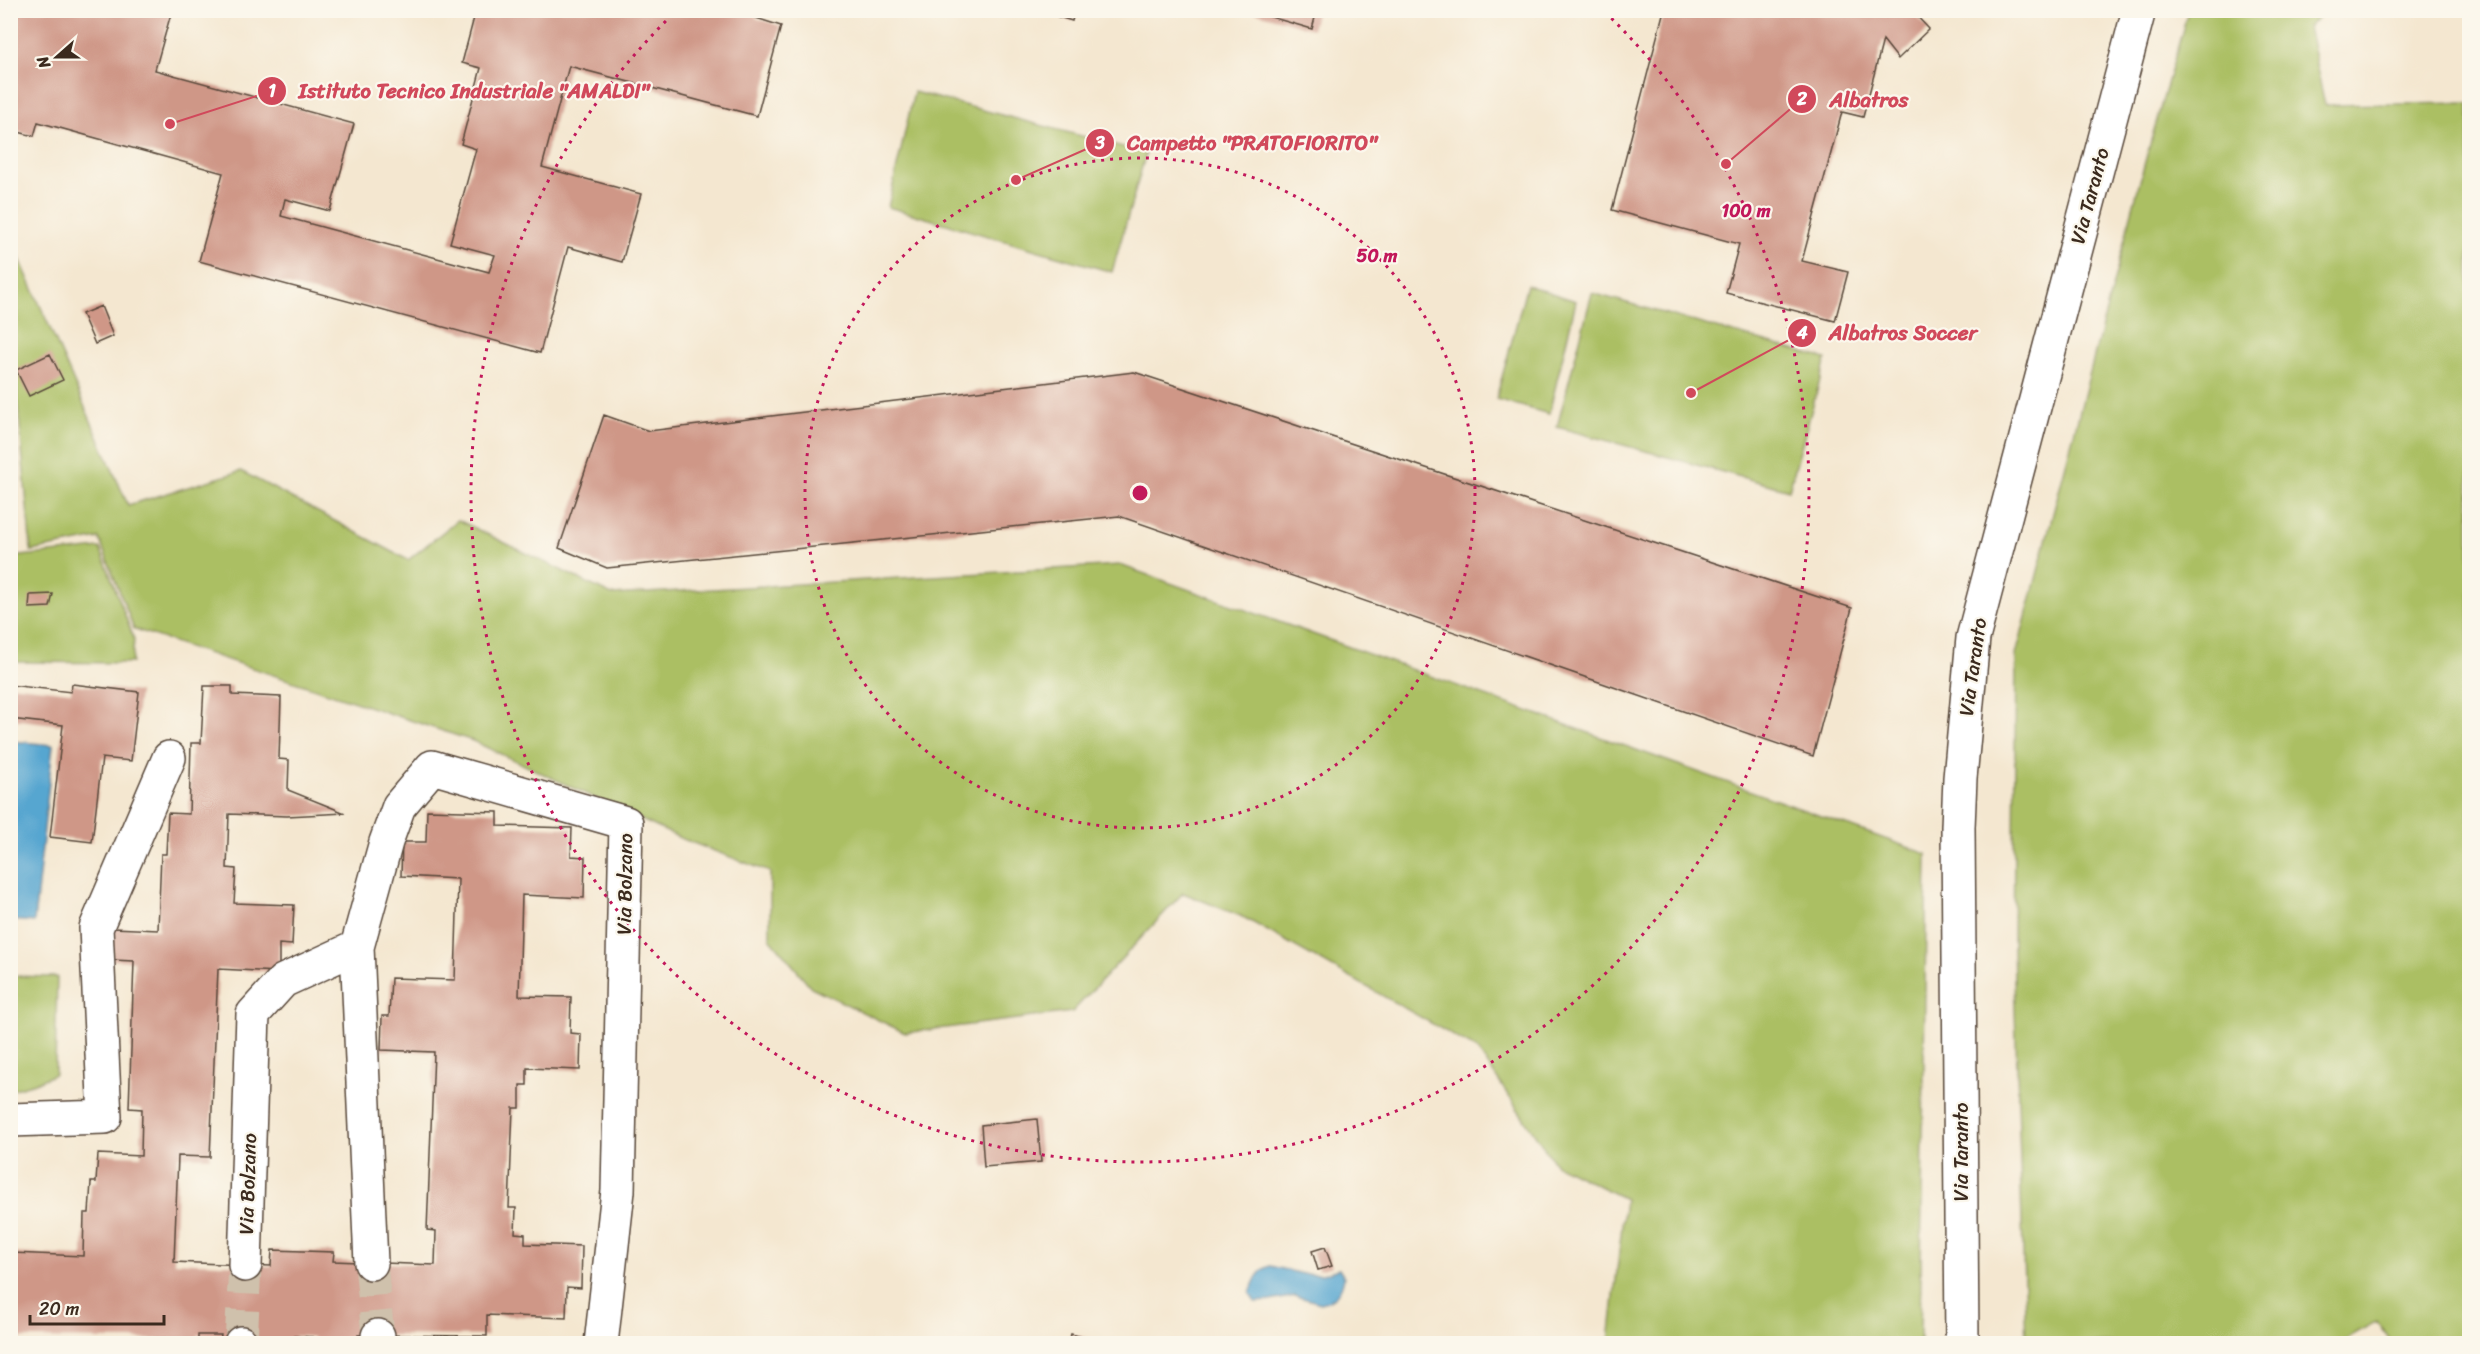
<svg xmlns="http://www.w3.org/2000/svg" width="2480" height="1354" font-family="Sriracha,sans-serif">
	<rect width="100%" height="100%" fill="#fbf7ec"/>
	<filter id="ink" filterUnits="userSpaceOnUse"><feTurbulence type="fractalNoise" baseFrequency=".0167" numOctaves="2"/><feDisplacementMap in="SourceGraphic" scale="12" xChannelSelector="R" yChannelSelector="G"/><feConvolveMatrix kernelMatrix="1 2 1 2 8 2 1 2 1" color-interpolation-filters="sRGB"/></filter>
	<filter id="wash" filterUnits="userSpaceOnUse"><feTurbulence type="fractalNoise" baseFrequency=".008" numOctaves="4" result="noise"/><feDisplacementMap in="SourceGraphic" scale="24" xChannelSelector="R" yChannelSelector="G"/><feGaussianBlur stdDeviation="1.35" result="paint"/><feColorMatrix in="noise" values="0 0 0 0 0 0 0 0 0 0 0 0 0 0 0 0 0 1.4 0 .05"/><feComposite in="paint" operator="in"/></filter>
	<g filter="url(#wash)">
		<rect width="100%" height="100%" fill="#f4e7d0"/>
		<path fill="#abbf63" stroke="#737440" stroke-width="1.5" d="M 2188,11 L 2325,11 L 2308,27 L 2325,105 L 2469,103 L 2470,1299 L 2463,1302 L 2464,1343 L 2392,1343 L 2377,1321 L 2339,1343 L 2026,1343 L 2013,948 L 2016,655 L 2146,158 Z
			M 914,92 L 1146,153 L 1112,272 L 888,207 Z
			M 10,237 L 128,505 L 241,471 L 408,560 L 458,520 L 612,595 L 1120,565 L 1927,854 L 1920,1343 L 1606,1343 L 1609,1341 L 1625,1199 L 1555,1164 L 1477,1049 L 1243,917 L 1183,893 L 1072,1012 L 905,1033 L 811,987 L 770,938 L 770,872 L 680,838 L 473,741 L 134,629 L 99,538 L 31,551 L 11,327 Z
			M 1527,285 L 1576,301 L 1549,414 L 1496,399 Z
			M 1592,293 L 1826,359 L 1789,490 L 1557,427 Z
			M 100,548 L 134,639 L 132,663 L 11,662 L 11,557 Z
			M 11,976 L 57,977 L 55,1074 L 35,1083 L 11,1090 Z"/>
		<path fill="#57a6d0" stroke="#496877" stroke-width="1.5" d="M 11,741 L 53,745 L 34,922 L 11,920 Z
			M 1270,1266 L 1303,1274 L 1322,1274 L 1339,1269 L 1344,1277 C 1342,1291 1335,1300 1321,1303 L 1295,1296 L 1270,1301 L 1255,1302 L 1250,1293 C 1254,1281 1258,1270 1270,1266 Z"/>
		<g id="blocks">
			<path fill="#cf9787" d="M 10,10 L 172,10 L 155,70 L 354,124 L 330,211 L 285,199 L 281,216 L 489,272 L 495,255 L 450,243 L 476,149 L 461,144 L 481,68 L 462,63 L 476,10 L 668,10 L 677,13 L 678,10 L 758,10 L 756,18 L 781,26 L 757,116 L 569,66 L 542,167 L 641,194 L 622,262 L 568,247 L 540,353 L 199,261 L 223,173 L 38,122 L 34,136 L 10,130 Z
				M 1036,10 L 1075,10 L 1072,21 Z
				M 1247,10 L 1317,10 L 1312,29 Z
				M 1664,10 L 1911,10 L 1929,29 L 1898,59 L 1883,40 L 1863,117 L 1842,112 L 1802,261 L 1848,272 L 1835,321 L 1726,293 L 1739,244 L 1612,210 Z
				M 101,306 L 113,336 L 95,344 L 82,314 Z
				M 50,354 L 63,380 L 29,396 L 16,370 Z
				M 1134,372 L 1852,608 L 1813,756 L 1119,516 L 607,568 L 559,548 L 604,415 L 649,431 Z
				M 53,594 L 50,607 L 29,608 L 30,595 Z
				M 72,684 L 139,692 L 131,761 L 102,758 L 92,842 L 50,837 L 63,725 L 10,719 L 10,685 L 71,692 Z
				M 204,686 L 232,686 L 232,695 L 281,697 L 279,759 L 289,760 L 288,790 L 345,813 L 287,816 L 229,814 L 227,868 L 236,869 L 234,903 L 294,905 L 292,945 L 279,944 L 279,972 L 218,969 L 210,1157 L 178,1156 L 174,1262 L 271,1266 L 272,1250 L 334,1252 L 333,1261 L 435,1265 L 436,1231 L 427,1230 L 434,1052 L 381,1050 L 382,1016 L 389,1016 L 391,978 L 455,980 L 458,879 L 401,876 L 402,842 L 426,842 L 427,810 L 498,812 L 498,826 L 572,828 L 571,856 L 585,857 L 584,898 L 522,895 L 519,996 L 571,997 L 570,1033 L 581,1034 L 580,1070 L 527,1068 L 527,1085 L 520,1085 L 520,1108 L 513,1108 L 509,1208 L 516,1208 L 515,1233 L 525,1234 L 525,1244 L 582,1246 L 581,1288 L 567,1287 L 566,1318 L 487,1315 L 487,1336 L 358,1335 L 358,1344 L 313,1344 L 313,1337 L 295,1336 L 295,1343 L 220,1343 L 221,1335 L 198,1335 L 198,1340 L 10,1338 L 12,1253 L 83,1256 L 84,1213 L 89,1213 L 91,1182 L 96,1182 L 98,1154 L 141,1156 L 142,1109 L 129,1108 L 134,961 L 112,960 L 113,928 L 158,930 L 161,854 L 166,854 L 168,813 L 189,814 L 191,743 L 201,743 Z
				M 1037,1119 L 1041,1162 L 984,1167 L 981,1125 Z
				M 1325,1247 L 1332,1266 L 1318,1270 L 1312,1251 Z
				M 1071,1334 L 1104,1343 L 1103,1344 L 1068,1344 Z"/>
		</g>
	</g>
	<g filter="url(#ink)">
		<use href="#blocks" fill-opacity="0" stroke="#574639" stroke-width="1.5"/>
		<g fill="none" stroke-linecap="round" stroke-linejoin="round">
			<path stroke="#cfc1ac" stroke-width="33" stroke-dasharray="33 16" stroke-linecap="butt" d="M 371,1263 L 378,1336
				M 241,1343 L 245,1265"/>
			<defs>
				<path id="minor" d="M 357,947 L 386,842 L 399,806 L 432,767 L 626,823 L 618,1191 L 601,1344
					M 10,1120 L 105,1117 L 96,928 L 169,758
					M 245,1265 L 253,1014 L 283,981 L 357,947 L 371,1263
					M 378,1336 L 378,1344
					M 241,1344 L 241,1343"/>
				<path id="tertiary" d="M 1962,1344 L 1958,827 L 1960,778 L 1973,638 L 2139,10"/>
			</defs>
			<use href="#minor" stroke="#574639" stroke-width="36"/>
			<use href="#tertiary" stroke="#574639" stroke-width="36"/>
			<use href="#minor" stroke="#fff" stroke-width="33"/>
			<use href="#tertiary" stroke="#fff" stroke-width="33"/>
		</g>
	</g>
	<g fill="none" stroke="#c2185b" stroke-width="3" stroke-dasharray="3 6">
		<circle cx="1140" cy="493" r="335"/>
		<path d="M1605 12A669 669 0 1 1 675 12"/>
	</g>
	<g text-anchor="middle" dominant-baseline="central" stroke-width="4.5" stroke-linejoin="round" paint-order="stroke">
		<g font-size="20" fill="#3b2a1e" stroke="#fbf7ec">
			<text transform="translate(2090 196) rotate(-75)">Via Taranto</text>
			<text transform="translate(1973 667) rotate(-82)">Via Taranto</text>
			<text transform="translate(625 884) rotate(-89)">Via Bolzano</text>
			<text transform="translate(1961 1152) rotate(-90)">Via Taranto</text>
			<text transform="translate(248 1184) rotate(-88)">Via Bolzano</text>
		</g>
	</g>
	<circle cx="1140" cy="493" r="9" fill="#c2185b" stroke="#fbf7ec" stroke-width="3"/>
	<g font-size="18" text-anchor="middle" font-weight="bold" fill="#c2185b" stroke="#fbf7ec" stroke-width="4.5" stroke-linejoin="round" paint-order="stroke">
		<text x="1746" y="217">100 m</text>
		<text x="1377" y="262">50 m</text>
	</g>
	<path fill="none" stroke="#d1495b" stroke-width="2" d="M170 124L272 91M1726 164L1802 99M1016 180L1100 143M1691 393L1802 333"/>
	<g fill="#d1495b" stroke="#fbf7ec" stroke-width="2">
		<circle cx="170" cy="124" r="6"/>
		<circle cx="1726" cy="164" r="6"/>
		<circle cx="1016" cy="180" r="6"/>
		<circle cx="1691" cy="393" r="6"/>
		<circle cx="272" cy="91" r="15"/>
		<circle cx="1802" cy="99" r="15"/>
		<circle cx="1100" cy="143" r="15"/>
		<circle cx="1802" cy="333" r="15"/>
	</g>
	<g font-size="18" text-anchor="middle" font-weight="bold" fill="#fff">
		<text x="272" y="97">1</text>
		<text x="1802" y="105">2</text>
		<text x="1100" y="149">3</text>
		<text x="1802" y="339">4</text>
	</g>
	<g font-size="21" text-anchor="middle" font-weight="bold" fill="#d1495b" stroke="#fbf7ec" stroke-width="4.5" stroke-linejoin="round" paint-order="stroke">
		<text x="474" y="98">Istituto Tecnico Industriale "AMALDI"</text>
		<text x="1869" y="107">Albatros</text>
		<text x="1252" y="150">Campetto "PRATOFIORITO"</text>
		<text x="1903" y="340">Albatros Soccer</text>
	</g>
	<rect width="2480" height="1354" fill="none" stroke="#fbf7ec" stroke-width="36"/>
	<g transform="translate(57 57) rotate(249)" stroke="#fbf7ec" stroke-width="4.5" paint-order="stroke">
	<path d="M0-4.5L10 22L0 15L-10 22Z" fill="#3b2a1e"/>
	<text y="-9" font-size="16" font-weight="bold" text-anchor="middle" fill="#3b2a1e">N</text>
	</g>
	<path d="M30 1315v9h134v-9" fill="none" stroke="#3b2a1e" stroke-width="3"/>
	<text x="39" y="1315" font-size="18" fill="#3b2a1e" stroke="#fbf7ec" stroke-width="4.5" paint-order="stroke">20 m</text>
</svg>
